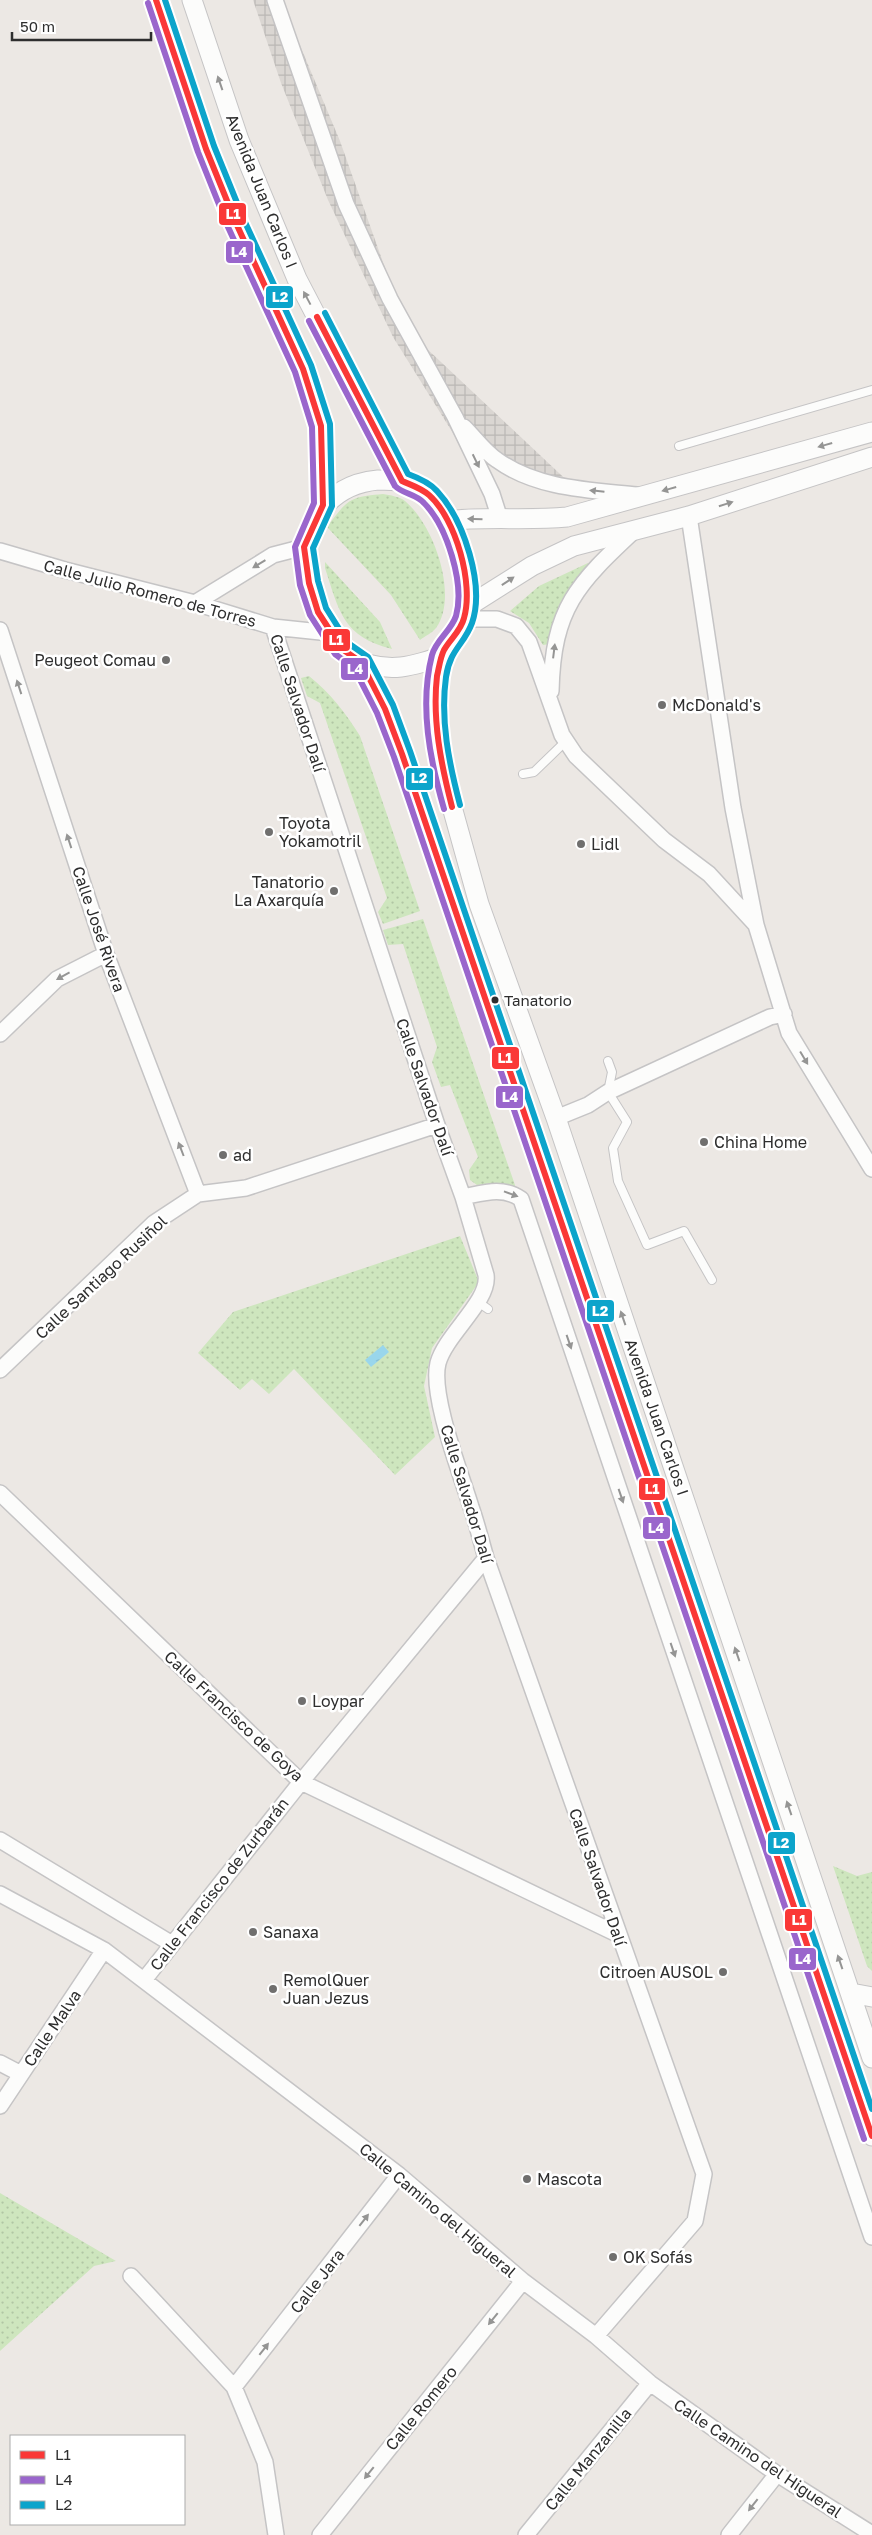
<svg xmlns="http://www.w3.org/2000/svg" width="872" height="2535" font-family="'Golos Text',sans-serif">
	<defs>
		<pattern id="grass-dots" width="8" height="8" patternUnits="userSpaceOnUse" patternTransform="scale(1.25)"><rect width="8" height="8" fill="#cee6be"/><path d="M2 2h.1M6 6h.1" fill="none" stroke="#b1c6a4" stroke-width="1.8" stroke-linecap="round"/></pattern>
		<pattern id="plaza-grid" width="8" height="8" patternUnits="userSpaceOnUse" patternTransform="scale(1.25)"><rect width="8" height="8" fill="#dad6d2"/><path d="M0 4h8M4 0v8" fill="none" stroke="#bbb8b5"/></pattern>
		<pattern id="water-ripples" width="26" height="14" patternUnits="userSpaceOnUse" patternTransform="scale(1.25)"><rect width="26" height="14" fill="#99d6ec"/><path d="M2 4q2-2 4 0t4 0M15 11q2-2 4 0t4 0" fill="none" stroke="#84b8cb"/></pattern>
	</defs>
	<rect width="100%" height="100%" fill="#ece8e4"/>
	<path fill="url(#grass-dots)" d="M 383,494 C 390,495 400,497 405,501 C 434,525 459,596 436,628 C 432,633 425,636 420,640 L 391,595 L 327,527 C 348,499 349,497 383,494 Z
		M 325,562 L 380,622 L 392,649 C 343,637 339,611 325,568 Z
		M 588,563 L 589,564 C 568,591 559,611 550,644 L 543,645 L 529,623 L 510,611 L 539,586 Z
		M 309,676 C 331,694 345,712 360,736 L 420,911 L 383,924 L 378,912 L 387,898 L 320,703 L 307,696 L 301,678 Z
		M 423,919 L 516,1188 L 493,1183 L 477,1185 L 470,1180 L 469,1170 L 478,1157 L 450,1085 L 441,1087 L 432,1062 L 437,1047 L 403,944 L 388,945 L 383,930 Z
		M 460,1236 L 479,1282 L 432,1348 L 424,1386 L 435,1437 L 395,1475 L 294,1369 L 269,1394 L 252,1379 L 240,1390 L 198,1353 L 233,1312 Z
		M 833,1866 L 857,1876 L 872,1872 L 872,1971 L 867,1966 Z
		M 0,2193 L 116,2261 L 94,2266 L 0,2351 Z"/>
	<path fill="url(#plaza-grid)" d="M 253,0 L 281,0 L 340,141 L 407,330 L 576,489 L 456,438 L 393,337 L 328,200 L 281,83 Z"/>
	<path fill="url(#water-ripples)" d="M 383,1345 L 389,1352 L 371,1367 L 365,1360 Z"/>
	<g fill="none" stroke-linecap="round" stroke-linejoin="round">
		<defs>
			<path id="service" d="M 679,446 L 872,390
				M 523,774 L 534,772 L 566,741
				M 608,1061 L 612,1072 L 608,1092 L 627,1122 L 613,1148 L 618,1181 L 647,1245 L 684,1231 L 712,1280
				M 478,1302 L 488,1309"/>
			<path id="minor" d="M 275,0 L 346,204 L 390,299 L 455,417 L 492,494 L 500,519
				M 464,427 C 475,438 485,452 497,460 C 537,489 590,490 637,495
				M 689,516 L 733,808 L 756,925 L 789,1033 L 872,1169
				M 0,551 L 65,570 L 195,603 L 273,627 L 330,633
				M 195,603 L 273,555 L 304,547
				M 464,619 L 497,619 L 516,626 L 529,642 L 562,735 L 576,756 L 664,840 L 709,874 L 756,925
				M 273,627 L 437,1125 L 463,1197 L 486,1275 C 490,1301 446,1334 438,1363 C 430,1395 461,1474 471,1507 C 477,1524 481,1541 486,1558 L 704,2174 L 695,2221 L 596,2336
				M 0,630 L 106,954 L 198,1194
				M 551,691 C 553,608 577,584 635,530
				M 0,1034 L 57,979 L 106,954
				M 556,1118 L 588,1105 L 608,1092 L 770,1017 L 784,1014
				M 463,1197 C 483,1193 503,1186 521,1199 L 872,2237
				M 0,1370 L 154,1223 L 198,1194 L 246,1188 L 437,1125
				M 0,1493 L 301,1782 L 617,1934
				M 0,1840 L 172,1944
				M 0,1894 L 104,1950 L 399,2175 L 523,2281 L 596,2336 L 650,2383 L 777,2474 L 872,2534
				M 144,1980 L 301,1782 L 486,1558
				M 0,2063 L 21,2074
				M 0,2106 L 104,1950
				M 131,2276 L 234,2387 L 265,2462 L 276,2535
				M 234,2387 L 399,2175
				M 320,2535 L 523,2281
				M 526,2535 L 650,2383
				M 729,2535 L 777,2474"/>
			<path id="tertiary" d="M 156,0 L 206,149 L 236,223 L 303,369 L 321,426 L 323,505
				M 192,0 L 239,140 L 297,279 L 402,481
				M 378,480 C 395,480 412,481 425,492 C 437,501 443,516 449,529 C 467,565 476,610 451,643 C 448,647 445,653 441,655 C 435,660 410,666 401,667 C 381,669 356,664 341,649 C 320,627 303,579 304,548 C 304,542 308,536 310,530 C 323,499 346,483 378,480 Z
				M 446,521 C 486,516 526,521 567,517 L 872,432
				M 467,607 L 532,566 L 574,546 L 689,516 L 872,457
				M 441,656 L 437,699 L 442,771 L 479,904 L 556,1118 L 872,2058
				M 361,662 L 385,709 L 402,754 L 872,2136
				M 851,1993 L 872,1997"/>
		</defs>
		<use href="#service" stroke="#c5c4c5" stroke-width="10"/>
		<use href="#minor" stroke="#c5c4c5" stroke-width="18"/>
		<use href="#tertiary" stroke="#c5c4c5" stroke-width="21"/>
		<use href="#service" stroke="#fcfcfb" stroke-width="8"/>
		<use href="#minor" stroke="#fcfcfb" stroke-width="15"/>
		<use href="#tertiary" stroke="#fcfcfb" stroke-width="19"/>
		<defs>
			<path id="bus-1" d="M 156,0 L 206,149 L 236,223 L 303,369 L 321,426 L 323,505 L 304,547 L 309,583 L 318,612 L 342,649 L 361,662 L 385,709 L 402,754 L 872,2136
				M 317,317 L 402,481 C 411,485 421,488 429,495 C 456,519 474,584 464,618 C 461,631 450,639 444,650 C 440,658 439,668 437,676 C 432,720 441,764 452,807"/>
			<path id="bus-2" d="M 148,3 L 198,152 L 228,227 L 295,372 L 312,427 L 314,503 L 295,547 L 300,585 L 310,615 L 335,654 L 354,668 L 377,713 L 394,757 L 864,2139
				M 309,321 L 395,486 C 403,494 416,494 424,503 C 447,526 465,584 456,616 C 451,631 436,640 432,655 C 419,706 430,760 444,809"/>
			<path id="bus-3" d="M 165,0 L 214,146 L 244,220 L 311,365 L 330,424 L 332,506 L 313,548 L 318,581 L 326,608 L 348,643 L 368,657 L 393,705 L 410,751 L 872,2109
				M 325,313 L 408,474 C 419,478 430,483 437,491 C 464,520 485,585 472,623 C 464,645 450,649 446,677 C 440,720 449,763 460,805"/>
		</defs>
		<use href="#bus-1" stroke="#fff" stroke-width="10"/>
		<use href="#bus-2" stroke="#fff" stroke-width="10"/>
		<use href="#bus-3" stroke="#fff" stroke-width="10"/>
		<use href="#bus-1" stroke="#fa3837" stroke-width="6"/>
		<use href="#bus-2" stroke="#9a66cc" stroke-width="6"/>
		<use href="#bus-3" stroke="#0ca4cb" stroke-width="6"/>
	</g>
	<defs><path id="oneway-solid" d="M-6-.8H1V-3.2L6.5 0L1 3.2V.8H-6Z" transform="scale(1.25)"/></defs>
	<g fill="#959594">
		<use href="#oneway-solid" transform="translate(220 83) rotate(-109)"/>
		<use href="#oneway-solid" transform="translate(307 298) rotate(-118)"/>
		<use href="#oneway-solid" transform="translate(825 445) rotate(164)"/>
		<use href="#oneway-solid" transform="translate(476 461) rotate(64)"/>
		<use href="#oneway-solid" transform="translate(669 489) rotate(164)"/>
		<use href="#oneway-solid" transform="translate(597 491) rotate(-174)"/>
		<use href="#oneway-solid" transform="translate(726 504) rotate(-18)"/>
		<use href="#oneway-solid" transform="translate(475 519) rotate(-178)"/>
		<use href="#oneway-solid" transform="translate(259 564) rotate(149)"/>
		<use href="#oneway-solid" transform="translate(508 581) rotate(-34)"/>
		<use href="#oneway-solid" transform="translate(554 651) rotate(-83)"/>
		<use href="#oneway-solid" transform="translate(19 687) rotate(-108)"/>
		<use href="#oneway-solid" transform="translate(69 841) rotate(-108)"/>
		<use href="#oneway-solid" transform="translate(63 976) rotate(151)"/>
		<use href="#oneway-solid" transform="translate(804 1058) rotate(59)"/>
		<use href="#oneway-solid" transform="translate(181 1149) rotate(-111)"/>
		<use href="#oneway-solid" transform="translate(511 1194) rotate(20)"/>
		<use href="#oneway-solid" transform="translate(623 1318) rotate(-109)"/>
		<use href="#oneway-solid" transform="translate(569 1342) rotate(71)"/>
		<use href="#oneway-solid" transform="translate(621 1496) rotate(71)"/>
		<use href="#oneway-solid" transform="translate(673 1650) rotate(71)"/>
		<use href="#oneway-solid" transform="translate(737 1654) rotate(-109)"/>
		<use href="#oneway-solid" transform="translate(789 1808) rotate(-109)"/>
		<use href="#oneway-solid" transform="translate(840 1962) rotate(-109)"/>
		<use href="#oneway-solid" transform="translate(364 2220) rotate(-52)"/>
		<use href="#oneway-solid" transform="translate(493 2319) rotate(129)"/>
		<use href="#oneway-solid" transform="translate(264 2349) rotate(-52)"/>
		<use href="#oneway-solid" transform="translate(369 2473) rotate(129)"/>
		<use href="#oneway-solid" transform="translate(753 2505) rotate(128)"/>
	</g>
	<g fill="#706f6e" stroke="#fff" stroke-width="2">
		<circle cx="166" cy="660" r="5"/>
		<circle cx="662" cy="705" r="5"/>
		<circle cx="269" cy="832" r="5"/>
		<circle cx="581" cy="844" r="5"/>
		<circle cx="334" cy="891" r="5"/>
		<circle cx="704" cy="1142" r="5"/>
		<circle cx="223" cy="1155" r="5"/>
		<circle cx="302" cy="1701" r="5"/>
		<circle cx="253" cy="1932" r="5"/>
		<circle cx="723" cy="1972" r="5"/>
		<circle cx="273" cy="1989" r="5"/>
		<circle cx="527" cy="2179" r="5"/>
		<circle cx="613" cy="2257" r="5"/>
	</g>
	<circle fill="#2e2e2e" stroke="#fff" stroke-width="2" cx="495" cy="1000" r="4.5"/>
	<g text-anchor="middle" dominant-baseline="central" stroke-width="5" stroke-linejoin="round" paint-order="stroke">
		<g font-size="15" fill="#2e2e2e" stroke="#fff" text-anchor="start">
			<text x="504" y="1000">Tanatorio</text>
		</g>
		<g font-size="16" fill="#2e2e2e" stroke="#fff">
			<text transform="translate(262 191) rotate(68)">Avenida Juan Carlos I</text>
			<text transform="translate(150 593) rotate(15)">Calle Julio Romero de Torres</text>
			<text transform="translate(298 703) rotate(72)">Calle Salvador Dalí</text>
			<text transform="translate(99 929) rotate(71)">Calle José Rivera</text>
			<text transform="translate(425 1087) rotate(71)">Calle Salvador Dalí</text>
			<text transform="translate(101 1277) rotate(-43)">Calle Santiago Rusiñol</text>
			<text transform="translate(657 1417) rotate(71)">Avenida Juan Carlos I</text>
			<text transform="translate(467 1494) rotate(73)">Calle Salvador Dalí</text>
			<text transform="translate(234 1716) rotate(43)">Calle Francisco de Goya</text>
			<text transform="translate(598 1877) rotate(71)">Calle Salvador Dalí</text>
			<text transform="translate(219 1884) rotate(-52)">Calle Francisco de Zurbarán</text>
			<text transform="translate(52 2028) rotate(-56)">Calle Malva</text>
			<text transform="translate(438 2210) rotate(40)">Calle Camino del Higueral</text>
			<text transform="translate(317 2281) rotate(-52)">Calle Jara</text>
			<text transform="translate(421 2408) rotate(-51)">Calle Romero</text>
			<text transform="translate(758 2458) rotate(34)">Calle Camino del Higueral</text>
			<text transform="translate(588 2459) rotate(-51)">Calle Manzanilla</text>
		</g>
		<g font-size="16" fill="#2e2e2e" stroke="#fff" text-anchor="start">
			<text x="156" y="660" text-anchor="end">Peugeot Comau</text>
			<text x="672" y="705">McDonald's</text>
			<text x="279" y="823">Toyota<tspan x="279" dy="18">Yokamotril</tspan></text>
			<text x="591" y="844">Lidl</text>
			<text x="324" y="882" text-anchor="end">Tanatorio<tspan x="324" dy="18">La Axarquía</tspan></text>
			<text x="714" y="1142">China Home</text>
			<text x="233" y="1155">ad</text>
			<text x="312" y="1701">Loypar</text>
			<text x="263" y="1932">Sanaxa</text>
			<text x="713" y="1972" text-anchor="end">Citroen AUSOL</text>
			<text x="283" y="1980">RemolQuer<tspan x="283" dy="18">Juan Jezus</tspan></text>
			<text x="537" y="2179">Mascota</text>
			<text x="623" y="2257">OK Sofás</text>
		</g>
	</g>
	<g stroke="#fff" stroke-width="2">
		<rect x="218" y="202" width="29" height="24" rx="5" fill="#fa3837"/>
		<rect x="225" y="240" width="29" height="24" rx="5" fill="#9a66cc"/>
		<rect x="265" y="285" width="29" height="24" rx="5" fill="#0ca4cb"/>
		<rect x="322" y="628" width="29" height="24" rx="5" fill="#fa3837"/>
		<rect x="340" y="657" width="29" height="24" rx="5" fill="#9a66cc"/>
		<rect x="405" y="767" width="29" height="24" rx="5" fill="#0ca4cb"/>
		<rect x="491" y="1046" width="29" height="24" rx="5" fill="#fa3837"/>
		<rect x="495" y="1085" width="29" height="24" rx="5" fill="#9a66cc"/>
		<rect x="586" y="1299" width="29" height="24" rx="5" fill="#0ca4cb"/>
		<rect x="638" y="1477" width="28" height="24" rx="5" fill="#fa3837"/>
		<rect x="642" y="1516" width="29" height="24" rx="5" fill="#9a66cc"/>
		<rect x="767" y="1831" width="29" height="24" rx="5" fill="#0ca4cb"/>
		<rect x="784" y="1908" width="29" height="24" rx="5" fill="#fa3837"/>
		<rect x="788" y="1947" width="29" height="24" rx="5" fill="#9a66cc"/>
	</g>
	<g font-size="14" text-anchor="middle" font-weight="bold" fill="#fff">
		<text x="233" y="219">L1</text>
		<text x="239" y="257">L4</text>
		<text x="280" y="302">L2</text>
		<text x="336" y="645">L1</text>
		<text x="355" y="674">L4</text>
		<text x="419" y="783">L2</text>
		<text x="505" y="1063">L1</text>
		<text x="510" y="1102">L4</text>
		<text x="600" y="1316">L2</text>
		<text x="652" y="1494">L1</text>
		<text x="656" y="1533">L4</text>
		<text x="781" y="1848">L2</text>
		<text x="799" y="1925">L1</text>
		<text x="803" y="1964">L4</text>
	</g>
	<rect x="10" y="2435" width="175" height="90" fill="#ffffff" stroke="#ababab"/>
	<rect x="20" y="2451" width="25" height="8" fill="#fa3837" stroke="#ababab"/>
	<text x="55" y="2460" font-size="15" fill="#2e2e2e">L1</text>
	<rect x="20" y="2476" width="25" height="8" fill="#9a66cc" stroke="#ababab"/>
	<text x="55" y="2485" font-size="15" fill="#2e2e2e">L4</text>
	<rect x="20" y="2501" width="25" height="8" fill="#0ca4cb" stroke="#ababab"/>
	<text x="55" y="2510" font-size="15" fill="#2e2e2e">L2</text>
	<path d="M12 32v8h139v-8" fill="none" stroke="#2e2e2e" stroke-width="2.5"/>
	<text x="20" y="32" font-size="15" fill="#2e2e2e" stroke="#ffffff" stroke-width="4" paint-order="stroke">50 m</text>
</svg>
